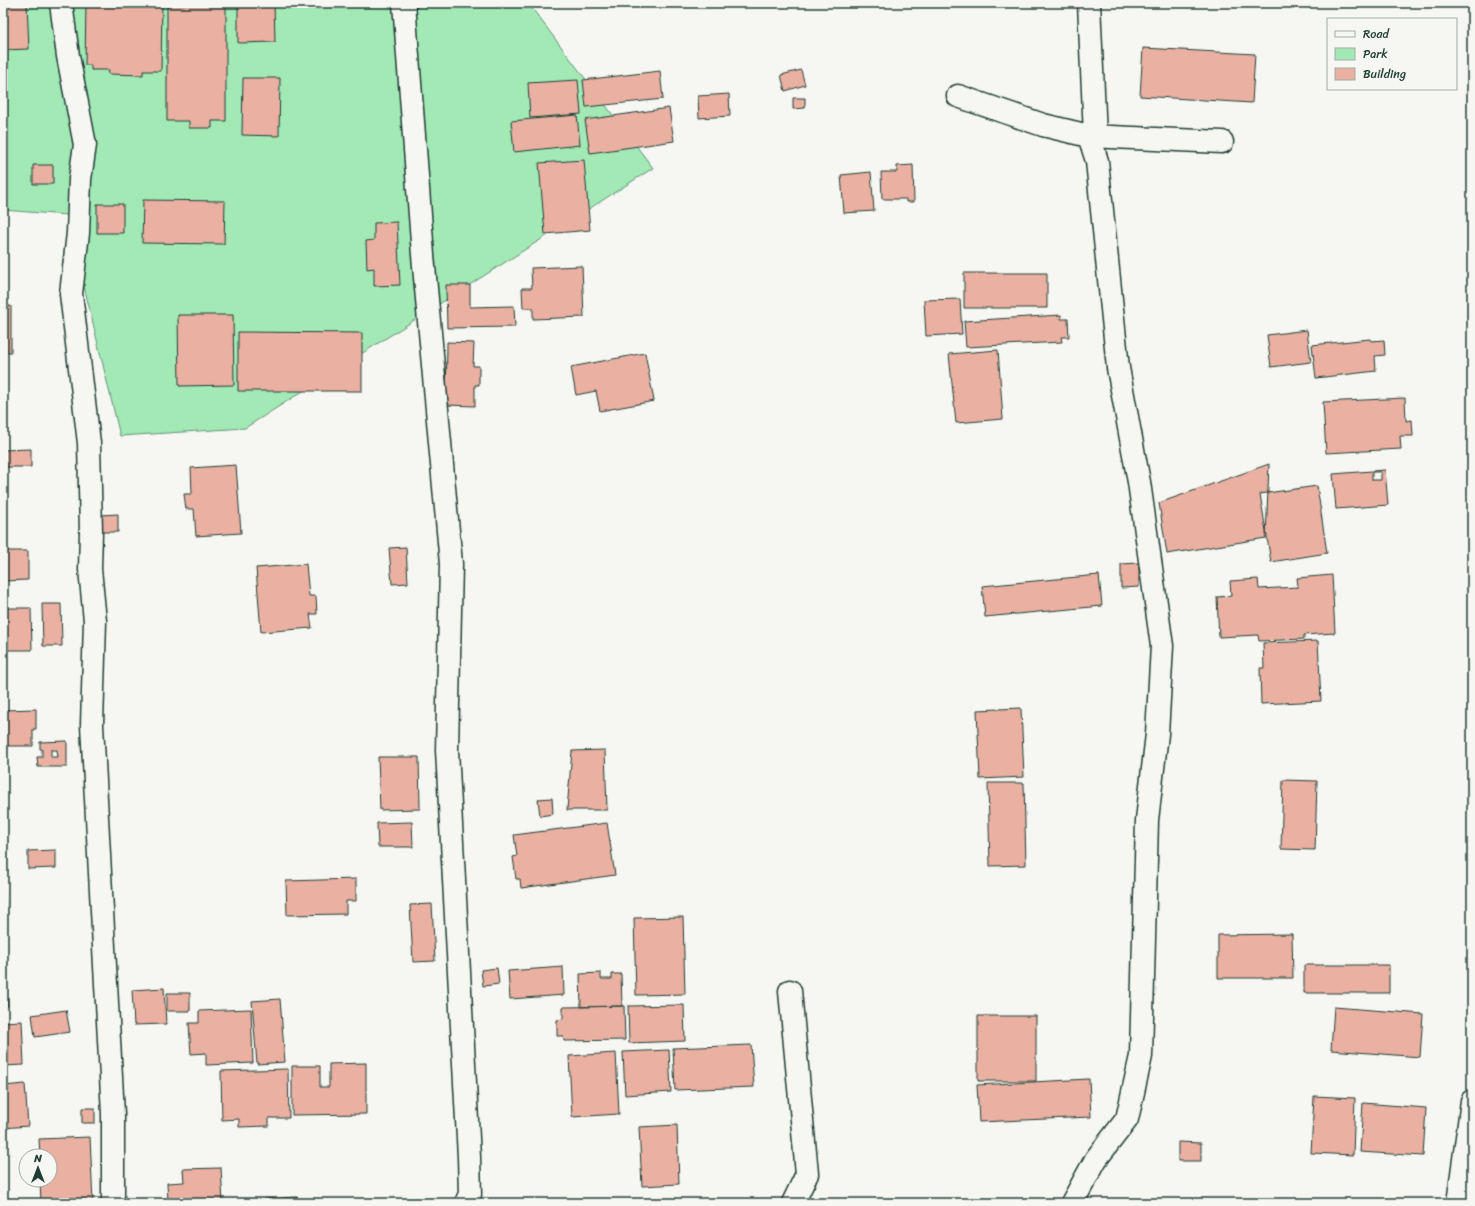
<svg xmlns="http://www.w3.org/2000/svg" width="1475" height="1206" font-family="Sriracha,sans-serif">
	<rect width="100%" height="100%" fill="#f6f6f2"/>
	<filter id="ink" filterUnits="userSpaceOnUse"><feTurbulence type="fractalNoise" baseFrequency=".025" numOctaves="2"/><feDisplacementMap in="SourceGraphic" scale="8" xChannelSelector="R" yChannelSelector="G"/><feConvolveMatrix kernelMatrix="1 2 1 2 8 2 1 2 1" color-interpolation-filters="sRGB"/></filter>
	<g filter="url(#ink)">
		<path fill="#a2e9b6" stroke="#609375" d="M 3,3 L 528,3 L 653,168 L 245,428 L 120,436 L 67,215 L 3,210 Z"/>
		<path fill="#eab1a2" stroke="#1f3d34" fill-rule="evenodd" d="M 3,3 L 27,3 L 29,49 L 3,50 Z
			M 86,3 L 162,3 L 161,71 L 143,71 L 143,75 L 108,74 L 109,70 L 91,70 L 91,65 L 85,65 Z
			M 167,3 L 226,3 L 226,121 L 212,121 L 212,128 L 189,128 L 189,121 L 167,121 Z
			M 238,3 L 274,3 L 275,42 L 238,43 Z
			M 1143,48 L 1255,54 L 1252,103 L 1140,96 Z
			M 801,70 L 805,85 L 785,91 L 781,75 Z
			M 660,71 L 663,99 L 586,107 L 583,80 Z
			M 243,78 L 280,78 L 279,136 L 242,135 Z
			M 578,80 L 581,114 L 530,118 L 528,83 Z
			M 729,94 L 730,116 L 699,118 L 698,96 Z
			M 793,98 L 805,98 L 805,108 L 793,109 Z
			M 669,108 L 674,141 L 590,153 L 585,120 Z
			M 577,115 L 580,145 L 514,152 L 511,121 Z
			M 584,160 L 590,230 L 545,234 L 539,163 Z
			M 33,165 L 53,165 L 53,184 L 33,184 Z
			M 913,165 L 914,202 L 906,202 L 906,199 L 882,199 L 881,172 L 897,172 L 897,166 Z
			M 871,172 L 874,211 L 844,213 L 841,175 Z
			M 143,200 L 225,201 L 224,244 L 142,243 Z
			M 97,204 L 123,204 L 123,233 L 97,233 Z
			M 397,222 L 400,285 L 374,286 L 374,268 L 367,269 L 366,241 L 374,240 L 374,223 Z
			M 582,266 L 584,317 L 533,319 L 533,308 L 523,308 L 522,288 L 532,288 L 531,268 Z
			M 964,273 L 1047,273 L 1047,308 L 964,308 Z
			M 446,285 L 470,285 L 470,307 L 514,306 L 515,327 L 447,328 Z
			M 960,299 L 962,334 L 926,336 L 924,300 Z
			M 3,306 L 11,306 L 11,352 L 3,352 Z
			M 178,315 L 233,315 L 234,385 L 179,386 Z
			M 1061,315 L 1061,319 L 1068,319 L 1069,337 L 1061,337 L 1062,342 L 966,347 L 964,321 Z
			M 1307,330 L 1311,362 L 1271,367 L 1267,335 Z
			M 238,332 L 362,333 L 362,391 L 238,391 Z
			M 1370,339 L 1371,341 L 1384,340 L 1385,355 L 1375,356 L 1376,371 L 1316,378 L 1312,345 Z
			M 447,342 L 474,343 L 473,366 L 479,366 L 479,385 L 475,385 L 475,406 L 446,405 Z
			M 998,350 L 1003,419 L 956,423 L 949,354 Z
			M 645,353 L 654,401 L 600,411 L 596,391 L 576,395 L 571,367 Z
			M 1405,398 L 1406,421 L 1412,420 L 1413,436 L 1400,436 L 1401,449 L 1326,453 L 1323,402 Z
			M 31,449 L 31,467 L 3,467 L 3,450 Z
			M 1269,464 L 1266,538 L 1167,554 L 1159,503 Z
			M 236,465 L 241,533 L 196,536 L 194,509 L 186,509 L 184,494 L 192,494 L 191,468 Z
			M 1385,470 L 1388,505 L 1336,509 L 1333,474 ZM 1372,472 L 1381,472 L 1381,480 L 1372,480 Z
			M 1317,486 L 1327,553 L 1271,562 L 1260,494 Z
			M 118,514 L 118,532 L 102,532 L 101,515 Z
			M 406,547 L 408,583 L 392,584 L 389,548 Z
			M 3,551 L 28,551 L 28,580 L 3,581 Z
			M 1139,563 L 1139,587 L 1121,588 L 1121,564 Z
			M 306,564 L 309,596 L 316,596 L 317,614 L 310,614 L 312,628 L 261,632 L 256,568 Z
			M 1099,575 L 1102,606 L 985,617 L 982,586 Z
			M 1332,575 L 1335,633 L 1304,635 L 1304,639 L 1259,641 L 1258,635 L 1219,637 L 1217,597 L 1231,596 L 1230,581 L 1258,579 L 1259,589 L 1298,587 L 1297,578 Z
			M 42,604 L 61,604 L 62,646 L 43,646 Z
			M 3,608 L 31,608 L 32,650 L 3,650 Z
			M 1318,641 L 1321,701 L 1261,704 L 1260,668 L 1264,668 L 1263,643 Z
			M 1021,708 L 1024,777 L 980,779 L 977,710 Z
			M 36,709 L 36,729 L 33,729 L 33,746 L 3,746 L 3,710 Z
			M 67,741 L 67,767 L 38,767 L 37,757 L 42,757 L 42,749 L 40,749 L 40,742 ZM 51,750 L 57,750 L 58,757 L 51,757 Z
			M 605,750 L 607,810 L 567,810 L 572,751 Z
			M 378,757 L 419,757 L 420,809 L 380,810 Z
			M 1283,780 L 1317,781 L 1315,850 L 1281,849 Z
			M 988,783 L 1024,783 L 1026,865 L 990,866 Z
			M 552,798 L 553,814 L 540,816 L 538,799 Z
			M 412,822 L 413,847 L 378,847 L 377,823 Z
			M 607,823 L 615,875 L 521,888 L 520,879 L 516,879 L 513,857 L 517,856 L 514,835 Z
			M 56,850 L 56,868 L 28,869 L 28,851 Z
			M 3,854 L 6,925 L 3,925 Z
			M 356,879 L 356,901 L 346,901 L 346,914 L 287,915 L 286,881 Z
			M 432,904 L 435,961 L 413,962 L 410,905 Z
			M 683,917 L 685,994 L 636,995 L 634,918 Z
			M 1292,934 L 1293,978 L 1218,978 L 1218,935 Z
			M 3,957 L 8,1006 L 3,1007 Z
			M 1304,965 L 1389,965 L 1389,993 L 1304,993 Z
			M 563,967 L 564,995 L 510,999 L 508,971 Z
			M 497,968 L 499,984 L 483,986 L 481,970 Z
			M 601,973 L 601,979 L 612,979 L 612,974 L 621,974 L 622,1006 L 581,1007 L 580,974 Z
			M 164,988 L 166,1024 L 134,1025 L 132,990 Z
			M 167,993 L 190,993 L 190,1011 L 167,1011 Z
			M 280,999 L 285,1062 L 257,1064 L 252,1001 Z
			M 684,1005 L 685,1041 L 629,1043 L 628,1006 Z
			M 624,1006 L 625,1040 L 564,1041 L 563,1036 L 557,1036 L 557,1020 L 563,1019 L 563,1007 Z
			M 1334,1007 L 1423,1014 L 1420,1057 L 1331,1050 Z
			M 251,1009 L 253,1063 L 206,1065 L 206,1053 L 191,1054 L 189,1023 L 199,1023 L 199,1011 Z
			M 66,1010 L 70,1032 L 35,1037 L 32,1015 Z
			M 978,1016 L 1036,1016 L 1036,1081 L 978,1081 Z
			M 22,1021 L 24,1065 L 3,1066 L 3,1022 Z
			M 751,1045 L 754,1087 L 675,1090 L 673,1048 Z
			M 669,1050 L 671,1092 L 625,1095 L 623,1052 Z
			M 616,1053 L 619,1114 L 572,1117 L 569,1056 Z
			M 366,1063 L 366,1114 L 292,1115 L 292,1066 L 320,1066 L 320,1087 L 329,1087 L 329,1064 Z
			M 288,1069 L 289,1118 L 269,1118 L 269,1126 L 239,1127 L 239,1119 L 222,1120 L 221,1071 Z
			M 1089,1079 L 1091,1117 L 979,1122 L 977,1085 Z
			M 25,1084 L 28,1126 L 3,1128 L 3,1086 Z
			M 1314,1096 L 1355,1098 L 1353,1155 L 1311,1153 Z
			M 1363,1103 L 1426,1108 L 1423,1156 L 1360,1152 Z
			M 82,1108 L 95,1108 L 95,1123 L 82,1123 Z
			M 677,1125 L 679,1184 L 642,1186 L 639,1127 Z
			M 90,1137 L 93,1203 L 41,1203 L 40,1180 L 50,1180 L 50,1156 L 40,1156 L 39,1139 Z
			M 1178,1142 L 1201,1143 L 1201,1161 L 1178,1161 Z
			M 221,1168 L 223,1203 L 162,1203 L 168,1201 L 167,1183 L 184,1182 L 183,1169 Z
			M 297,1197 L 298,1203 L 264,1203 L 264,1199 Z"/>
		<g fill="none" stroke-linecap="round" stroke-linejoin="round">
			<defs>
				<path id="minor" d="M 61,3 L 68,56 L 85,145 L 80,179 L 78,233 L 71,294 L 89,443 L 91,532 L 90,569 L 95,621 L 92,725 L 113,1114 L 113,1203
					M 404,3 L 423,255 L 451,564 L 447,750 L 469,1157 L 470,1194 L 466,1203
					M 1089,3 L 1095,136
					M 958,96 L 1043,125 L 1089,136 L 1222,142
					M 790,991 L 807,1174 L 793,1203
					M 1072,1203 L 1096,1159 L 1127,1119 L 1141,1056 L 1147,820 L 1157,734 L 1162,646 L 1139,482 L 1118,368 L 1097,161 L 1089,136
					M 1458,1203 L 1472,1101"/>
			</defs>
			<use href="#minor" stroke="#1f3d34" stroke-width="25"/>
			<use href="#minor" stroke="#f6f6f2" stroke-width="22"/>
		</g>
	</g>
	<rect width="1475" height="1206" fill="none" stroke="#f6f6f2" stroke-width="16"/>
	<rect x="8" y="8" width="1459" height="1190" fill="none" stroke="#1f3d34" stroke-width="1.5" filter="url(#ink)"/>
	<rect x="1327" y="18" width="130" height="72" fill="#f6f6f2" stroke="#a0aca6"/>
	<rect x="1335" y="31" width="20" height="6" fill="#f6f6f2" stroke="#a0aca6"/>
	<text x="1363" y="38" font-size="12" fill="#1f3d34">Road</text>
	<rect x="1335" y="48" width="20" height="12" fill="#a2e9b6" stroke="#a0aca6"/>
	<text x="1363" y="58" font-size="12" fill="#1f3d34">Park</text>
	<rect x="1335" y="68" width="20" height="12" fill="#eab1a2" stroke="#a0aca6"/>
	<text x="1363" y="78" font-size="12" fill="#1f3d34">Building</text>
	<g transform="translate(38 1168)"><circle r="19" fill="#f6f6f2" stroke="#a0aca6"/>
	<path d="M0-3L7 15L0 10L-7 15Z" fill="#1f3d34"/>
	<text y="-6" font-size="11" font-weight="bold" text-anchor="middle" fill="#1f3d34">N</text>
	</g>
</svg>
